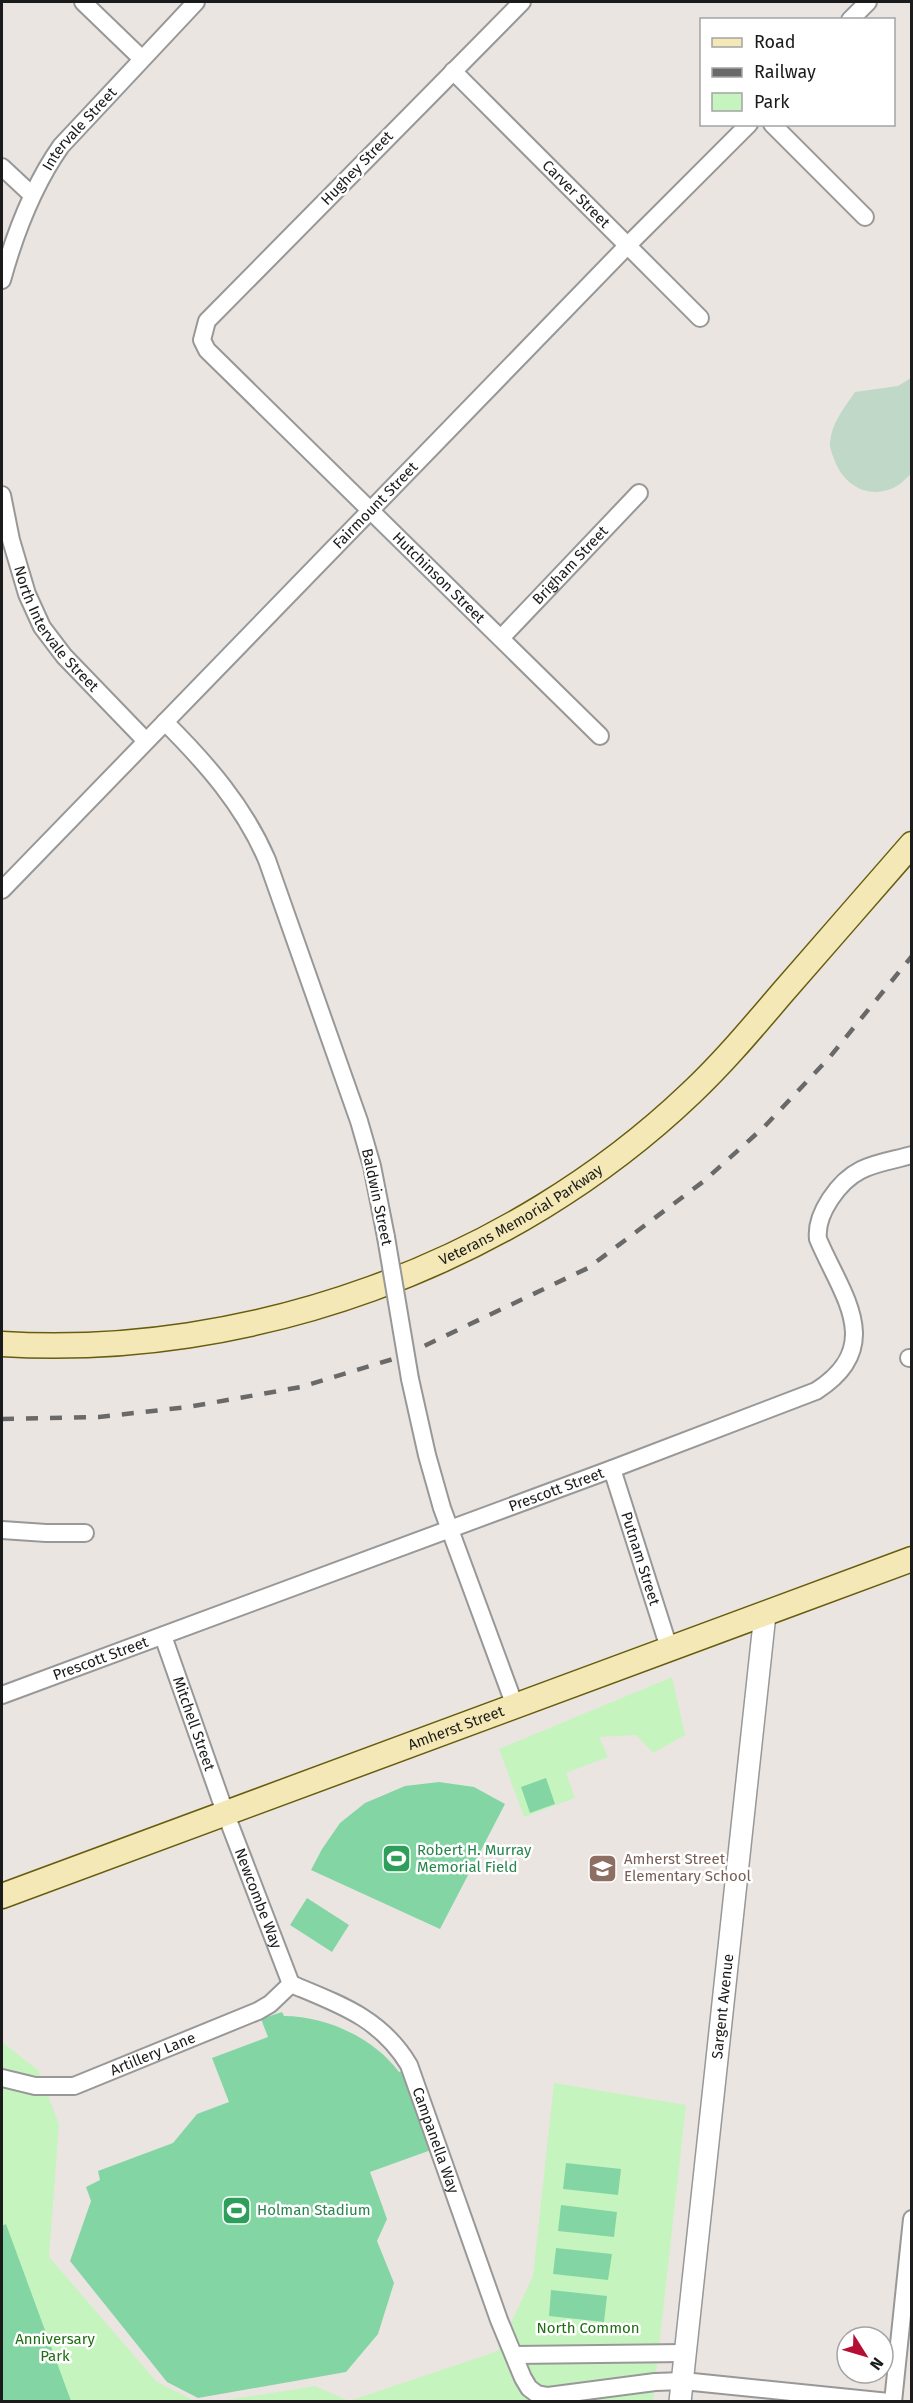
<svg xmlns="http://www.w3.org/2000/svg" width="913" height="2403" font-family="'Fira Sans',sans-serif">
	<rect width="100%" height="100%" fill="#ebe5e1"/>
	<path fill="#bfd8c7" d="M 911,378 L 911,474 C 907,477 902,483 897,486 C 872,500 847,488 836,464 C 834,458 829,448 830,442 C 832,422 845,407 855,392 L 898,386 Z"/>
	<path fill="#c6f4bf" d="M 672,1677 L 685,1735 L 653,1753 L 636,1735 L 599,1737 L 608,1757 L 566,1773 L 575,1798 L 524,1817 L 499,1749 Z
		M 2,2042 L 38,2070 L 59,2124 L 49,2257 L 157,2382 L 195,2401 L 2,2401 Z
		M 554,2083 L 686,2105 L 653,2401 L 214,2402 L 315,2386 L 349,2401 L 498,2351 L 533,2276 Z"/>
	<path fill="#83d6a4" d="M 546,1778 L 555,1804 L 530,1813 L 521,1787 Z
		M 439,1782 L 474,1787 L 505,1804 L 440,1929 L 311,1870 L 322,1849 L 340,1823 L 365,1803 L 405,1786 Z
		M 307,1898 L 349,1925 L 332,1952 L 290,1925 Z
		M 282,2012 L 284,2016 C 326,2016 374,2038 399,2072 L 403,2071 L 431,2150 L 370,2172 L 387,2219 L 377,2241 L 394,2283 L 378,2334 L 346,2372 L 198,2398 L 167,2382 L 70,2261 L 91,2201 L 86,2187 L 100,2180 L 98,2171 L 173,2143 L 197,2114 L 229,2102 L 212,2058 L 268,2037 L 261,2019 Z
		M 566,2163 L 621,2169 L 618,2195 L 563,2189 Z
		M 561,2205 L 617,2212 L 614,2237 L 558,2231 Z
		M 6,2224 L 71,2401 L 2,2401 L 2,2226 Z
		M 556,2248 L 612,2254 L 608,2280 L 553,2274 Z
		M 551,2290 L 607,2296 L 604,2322 L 549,2316 Z"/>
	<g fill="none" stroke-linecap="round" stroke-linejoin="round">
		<defs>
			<g id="minor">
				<path d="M 83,2 L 141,58"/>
				<path id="s1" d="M 522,2 L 207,321 L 202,340 L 207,350 L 600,736"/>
				<path d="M 850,20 L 868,2"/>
				<path id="s2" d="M 453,71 L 700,318"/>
				<path d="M 772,124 L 865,217"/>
				<path d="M 2,167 L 32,195"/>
				<path id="s3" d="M 2,280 C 15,233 33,186 61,146 L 196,2"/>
				<path id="s4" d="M 2,495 L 11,540 L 27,594 L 42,627 L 64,656 L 146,741"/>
				<path id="s5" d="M 502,637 L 639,493"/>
				<path d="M 165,722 C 206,763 244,806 267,860 L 359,1121 L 372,1166 L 386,1237"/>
				<path id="s6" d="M 2,890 L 627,246 L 749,124"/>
				<path d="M 909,1358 L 912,1358"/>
				<path d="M 410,1379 L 427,1455 L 442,1508 L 515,1706"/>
				<path id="s7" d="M 612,1469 L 669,1648"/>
				<path d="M 2,1530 L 46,1533 L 85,1533"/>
				<path id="s8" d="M 163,1636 L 225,1812 L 291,1984"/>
				<path id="s9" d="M 2,1695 L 612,1469 L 816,1391 C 887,1346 841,1294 818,1239 C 815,1214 839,1181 861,1170 C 877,1162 895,1160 912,1155"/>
				<path id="s10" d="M 291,1984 C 339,2004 381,2018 409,2065 L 499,2320 L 523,2378 L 529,2388 L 537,2394 L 548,2396 L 655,2382 L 683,2381 L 889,2402"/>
				<path id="s11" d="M 2,2078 L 35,2086 L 74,2086 L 258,2011 L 270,2004 L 291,1984"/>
				<path d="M 514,2355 L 685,2353"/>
				<path d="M 893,2402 L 912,2219"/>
			</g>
			<g id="tertiary">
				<path id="s12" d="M 680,2402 L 765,1614"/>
			</g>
			<g id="secondary">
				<path id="s13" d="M 2,1344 C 249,1359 511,1265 691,1093 C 724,1062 753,1027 783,992 C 826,943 869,893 912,844"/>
				<path id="s14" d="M 2,1896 L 912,1559"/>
			</g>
		</defs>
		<use href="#minor" stroke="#989898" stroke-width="20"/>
		<use href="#tertiary" stroke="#989898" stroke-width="24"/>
		<use href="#secondary" stroke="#675d0c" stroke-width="27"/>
		<use href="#minor" stroke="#fff" stroke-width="16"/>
		<use href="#tertiary" stroke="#fff" stroke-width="21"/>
		<use href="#secondary" stroke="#f4e9b6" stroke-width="24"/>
		<path stroke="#696969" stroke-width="4.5" stroke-dasharray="12 12" stroke-linecap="butt" d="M 2,1419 L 99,1417 L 188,1407 L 301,1387 L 403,1356 L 588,1268 L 704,1181 L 764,1127 L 829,1058 L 912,956"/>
		<defs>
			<path id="minor-bridge" d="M 386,1237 L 410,1379"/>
		</defs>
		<use href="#minor-bridge" stroke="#989898" stroke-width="20" stroke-linecap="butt"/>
		<use href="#minor-bridge" stroke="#fff" stroke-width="16"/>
	</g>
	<defs>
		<symbol id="stadium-square" viewBox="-11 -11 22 22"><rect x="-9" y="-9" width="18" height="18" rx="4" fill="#2e9e5b" stroke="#fff"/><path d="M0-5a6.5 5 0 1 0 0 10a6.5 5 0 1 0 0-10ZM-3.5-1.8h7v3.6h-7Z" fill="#fff"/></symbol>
		<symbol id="school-square" viewBox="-11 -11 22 22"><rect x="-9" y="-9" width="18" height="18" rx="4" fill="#8d6e63" stroke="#fff"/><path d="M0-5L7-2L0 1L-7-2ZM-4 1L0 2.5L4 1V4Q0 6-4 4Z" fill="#fff"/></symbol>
	</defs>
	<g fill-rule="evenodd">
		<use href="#stadium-square" x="380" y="1842" width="33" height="33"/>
		<use href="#school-square" x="586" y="1852" width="33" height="33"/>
		<use href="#stadium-square" x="220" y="2194" width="33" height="33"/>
	</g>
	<g text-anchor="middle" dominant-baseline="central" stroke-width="5" stroke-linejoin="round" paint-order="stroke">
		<g font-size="15" fill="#1b1b1b" stroke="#fff">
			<text stroke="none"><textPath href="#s3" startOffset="172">Intervale Street</textPath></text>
			<text transform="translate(357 168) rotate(-46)">Hughey Street</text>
			<text stroke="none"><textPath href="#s2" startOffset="174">Carver Street</textPath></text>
			<text stroke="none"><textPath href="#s6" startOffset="536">Fairmount Street</textPath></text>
			<text stroke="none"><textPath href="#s5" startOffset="99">Brigham Street</textPath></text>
			<text stroke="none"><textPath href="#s1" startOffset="804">Hutchinson Street</textPath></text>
			<text stroke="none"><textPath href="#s4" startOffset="147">North Intervale Street</textPath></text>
			<text transform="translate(377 1197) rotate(78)">Baldwin Street</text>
			<text stroke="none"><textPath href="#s13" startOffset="543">Veterans Memorial Parkway</textPath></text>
			<text stroke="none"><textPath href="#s9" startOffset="591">Prescott Street</textPath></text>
			<text stroke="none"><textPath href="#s7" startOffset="94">Putnam Street</textPath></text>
			<text stroke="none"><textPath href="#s9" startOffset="105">Prescott Street</textPath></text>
			<text stroke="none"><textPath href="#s8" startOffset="93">Mitchell Street</textPath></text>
			<text stroke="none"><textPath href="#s14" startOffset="484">Amherst Street</textPath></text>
			<text stroke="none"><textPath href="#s8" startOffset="279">Newcombe Way</textPath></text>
			<text stroke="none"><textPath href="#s12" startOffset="398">Sargent Avenue</textPath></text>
			<text stroke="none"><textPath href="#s11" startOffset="158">Artillery Lane</textPath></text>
			<text stroke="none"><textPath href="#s10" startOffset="226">Campanella Way</textPath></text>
		</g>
		<g font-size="15" fill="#27864d" stroke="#fff" text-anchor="start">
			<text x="417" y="1850">Robert H. Murray<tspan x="417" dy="17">Memorial Field</tspan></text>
			<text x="257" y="2210">Holman Stadium</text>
		</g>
		<g font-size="15" fill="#785e54" stroke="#fff" text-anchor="start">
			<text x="624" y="1859">Amherst Street<tspan x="624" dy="17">Elementary School</tspan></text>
		</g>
		<g font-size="15" fill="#1f6e13" stroke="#fff">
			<text x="588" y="2328">North Common</text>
			<text x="55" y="2339">Anniversary<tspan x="55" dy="17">Park</tspan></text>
		</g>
	</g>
	<rect width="913" height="2403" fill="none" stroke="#1b1b1b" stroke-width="6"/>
	<rect x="700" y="18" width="195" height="108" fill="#ffffff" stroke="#a4a4a4" stroke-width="1.5"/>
	<rect x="712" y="38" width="30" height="9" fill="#f4e9b6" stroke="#a4a4a4" stroke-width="1.5"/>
	<text x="754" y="48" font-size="18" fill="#1b1b1b">Road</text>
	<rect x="712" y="68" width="30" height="9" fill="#696969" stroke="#a4a4a4" stroke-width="1.5"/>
	<text x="754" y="78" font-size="18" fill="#1b1b1b">Railway</text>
	<rect x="712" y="93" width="30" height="18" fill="#c6f4bf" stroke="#a4a4a4" stroke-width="1.5"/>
	<text x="754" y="108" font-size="18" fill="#1b1b1b">Park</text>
	<g transform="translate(865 2355) rotate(127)"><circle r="28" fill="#ffffff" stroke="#a4a4a4" stroke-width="1.5"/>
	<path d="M0-4.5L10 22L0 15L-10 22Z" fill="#b60f34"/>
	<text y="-9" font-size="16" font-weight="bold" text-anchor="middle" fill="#1b1b1b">N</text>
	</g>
</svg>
